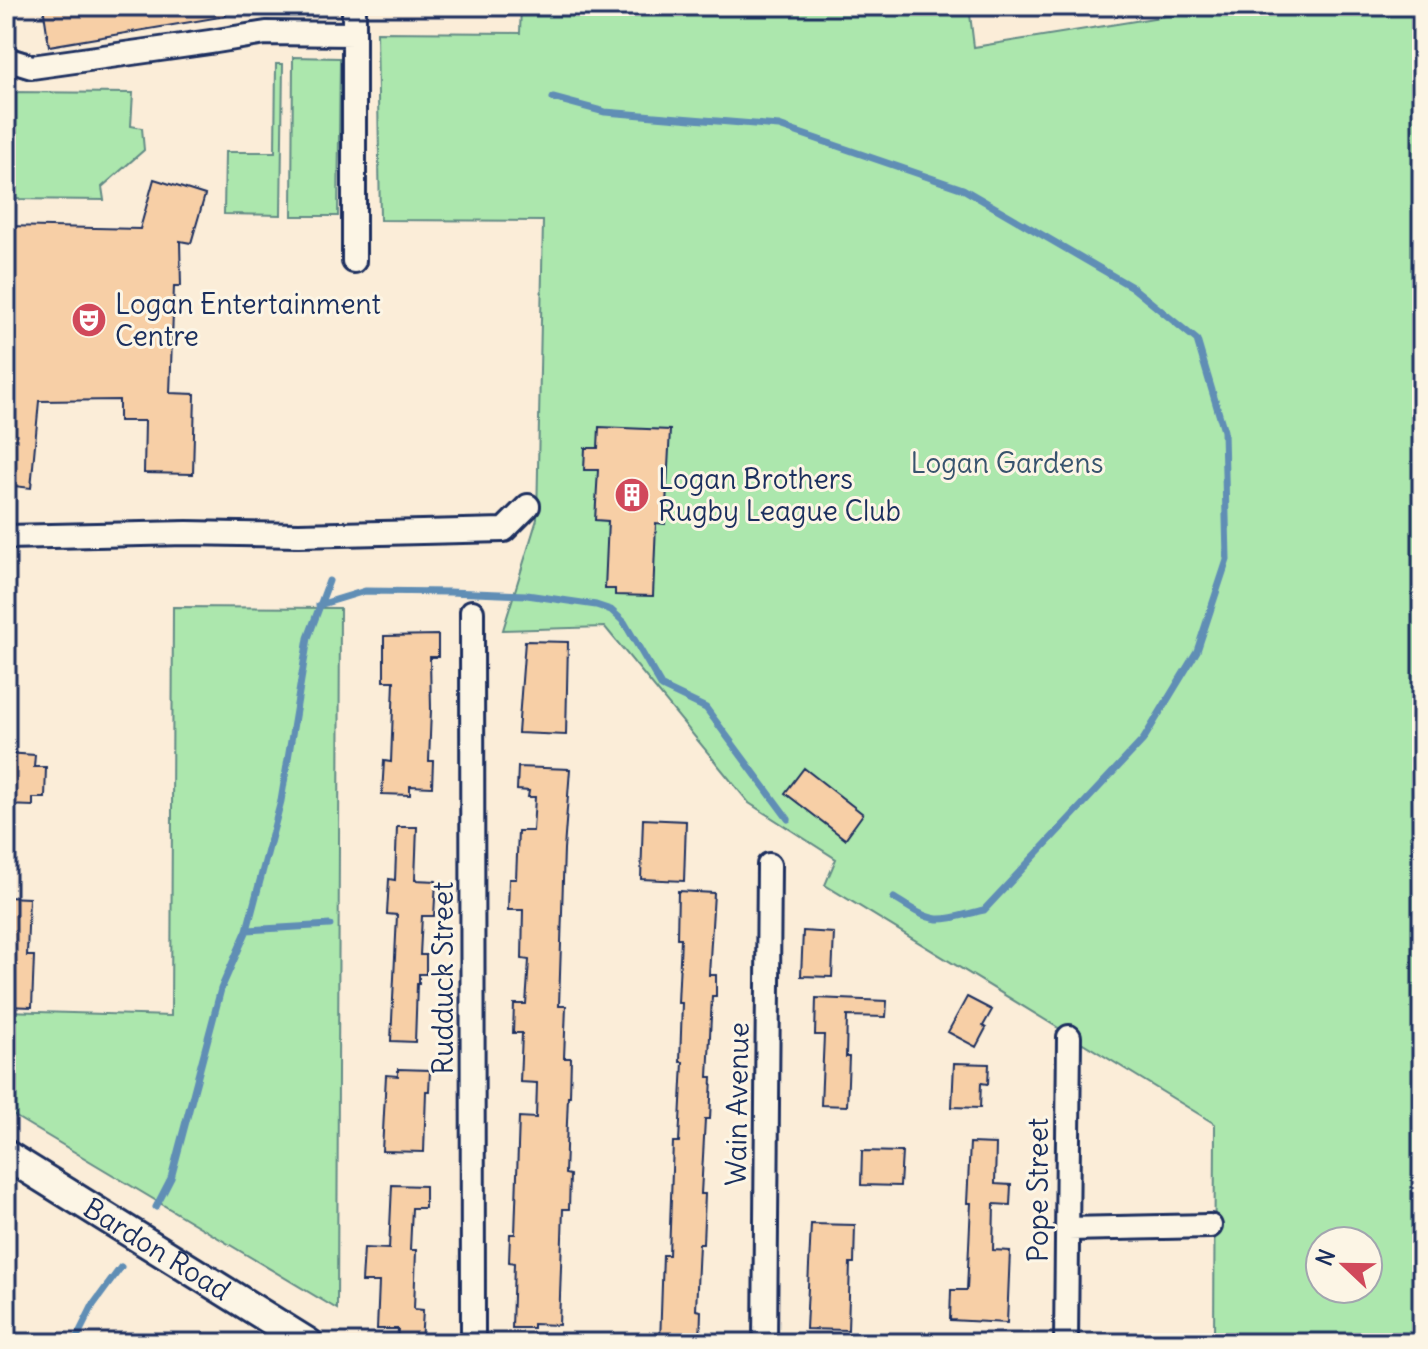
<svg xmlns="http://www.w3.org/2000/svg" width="1428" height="1349" font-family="Delius,sans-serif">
	<rect width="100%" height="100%" fill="#fbedd8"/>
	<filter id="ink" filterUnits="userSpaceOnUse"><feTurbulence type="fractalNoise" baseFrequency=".0125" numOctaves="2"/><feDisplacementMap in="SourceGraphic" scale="16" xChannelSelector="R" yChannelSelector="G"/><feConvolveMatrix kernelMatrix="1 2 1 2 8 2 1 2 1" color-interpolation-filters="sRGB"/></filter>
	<g filter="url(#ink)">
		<path fill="#ace7ad" stroke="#648b86" stroke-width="2" fill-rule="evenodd" d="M 521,6 L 969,6 L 974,47 L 1228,6 L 1422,6 L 1422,1343 L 1214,1343 L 1215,1124 L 825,885 L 836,859 L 749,803 L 605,627 L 503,630 L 537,519 L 543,221 L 380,220 L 377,32 L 520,33 ZM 1320,1241 L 1368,1241 L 1368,1289 L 1320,1289 Z
			M 293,57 L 340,58 L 338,216 L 292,216 Z
			M 276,64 L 283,64 L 281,215 L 224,214 L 225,152 L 275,152 Z
			M 6,92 L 133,93 L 131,126 L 142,128 L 144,150 L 102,187 L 104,200 L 6,199 Z
			M 173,607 L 340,608 L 337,1309 L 6,1111 L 6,1011 L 171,1016 Z"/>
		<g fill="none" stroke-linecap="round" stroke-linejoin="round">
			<path stroke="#608eb5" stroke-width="7" d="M 553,98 L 605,112 L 779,126 L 963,189 L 1132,287 L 1197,340 L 1224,431 L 1227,560 L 1197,651 L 1143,740 L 984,910 C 969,913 952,920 937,919 C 922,917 907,906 894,898
				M 319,605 L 365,591 L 449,592 L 527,595 L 596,605 L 611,610 L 624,622 L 662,687 L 706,708 L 788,819
				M 247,930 L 330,925
				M 156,1207 L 171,1178 L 221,989 L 247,930 L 281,801 L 308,638 L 329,581
				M 74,1343 L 93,1305 L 121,1267"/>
		</g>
		<path fill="#f7cfa6" stroke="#1b2f5e" stroke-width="2" d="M 43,6 L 225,6 L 226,16 L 49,46 Z
			M 154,179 L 205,195 L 191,243 L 180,241 L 181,286 L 174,286 L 170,393 L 195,394 L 193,474 L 144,473 L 145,421 L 119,421 L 119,400 L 39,401 L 31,488 L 6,485 L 6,226 L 140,229 Z
			M 599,427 L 670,430 L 665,524 L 656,523 L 653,596 L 615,595 L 615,589 L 605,589 L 608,521 L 595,520 L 598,470 L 584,470 L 585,448 L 598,448 Z
			M 438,635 L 438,657 L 430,657 L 431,710 L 429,761 L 433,761 L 432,787 L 410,786 L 410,795 L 382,794 L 384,761 L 391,762 L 394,681 L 384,681 L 384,636 Z
			M 525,641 L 568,642 L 566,735 L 518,733 Z
			M 6,753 L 35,755 L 34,767 L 46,767 L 45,798 L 33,798 L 33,806 L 6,805 Z
			M 518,767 L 570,769 L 564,849 L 559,1006 L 566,1006 L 564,1058 L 571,1058 L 570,1096 L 568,1096 L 565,1174 L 570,1175 L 569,1209 L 563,1209 L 559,1325 L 533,1324 L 533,1328 L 512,1328 L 514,1263 L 509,1262 L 510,1234 L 515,1234 L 519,1117 L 536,1118 L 537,1083 L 520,1082 L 522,1033 L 513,1033 L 514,1004 L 526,1004 L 529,960 L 522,959 L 523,910 L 508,910 L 509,879 L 516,879 L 518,831 L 533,831 L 535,797 L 528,797 L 529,791 L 517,790 Z
			M 804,768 L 863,814 L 845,839 L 785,793 Z
			M 643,819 L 686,821 L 684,881 L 641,879 Z
			M 397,827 L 417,827 L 415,880 L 436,881 L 434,916 L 422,916 L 420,955 L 426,955 L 426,974 L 419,974 L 419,984 L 417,984 L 415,1042 L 391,1041 L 397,915 L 387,914 L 389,879 L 395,880 Z
			M 678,891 L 714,893 L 709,975 L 716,975 L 716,996 L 712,996 L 708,1077 L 712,1077 L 710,1119 L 705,1119 L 701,1194 L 705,1194 L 703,1244 L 699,1244 L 696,1310 L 701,1311 L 700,1343 L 660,1343 L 663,1255 L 669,1255 L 673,1142 L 679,1142 L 683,1062 L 680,1062 L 682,1003 L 678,1003 L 681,938 L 677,938 Z
			M 6,897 L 29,898 L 27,956 L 34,956 L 32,1007 L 6,1006 Z
			M 803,931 L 834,933 L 832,977 L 801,976 Z
			M 967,997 L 992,1010 L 983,1026 L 986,1028 L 976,1047 L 948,1032 Z
			M 816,998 L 887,1001 L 886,1017 L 847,1016 L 846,1057 L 849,1057 L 847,1106 L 821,1105 L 824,1035 L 815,1035 Z
			M 954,1063 L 989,1064 L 988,1084 L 981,1083 L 980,1108 L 952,1107 Z
			M 398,1069 L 430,1070 L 429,1091 L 426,1091 L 424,1152 L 382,1151 L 386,1075 L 398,1076 Z
			M 970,1143 L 996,1144 L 995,1184 L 1011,1185 L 1010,1205 L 994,1204 L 993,1250 L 1010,1251 L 1007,1323 L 950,1320 L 951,1290 L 967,1290 L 971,1203 L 967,1203 Z
			M 862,1151 L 902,1152 L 900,1186 L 861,1185 Z
			M 392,1185 L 425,1186 L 425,1208 L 412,1208 L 410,1250 L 416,1250 L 414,1309 L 423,1310 L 421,1343 L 397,1343 L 398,1329 L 377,1329 L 379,1282 L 362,1282 L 364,1248 L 389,1249 Z
			M 811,1224 L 855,1225 L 854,1263 L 850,1263 L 848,1330 L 806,1329 Z"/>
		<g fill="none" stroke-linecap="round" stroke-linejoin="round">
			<defs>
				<path id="minor" d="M 354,6 L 354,261
					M 6,59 L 32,67 L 210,42 L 266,33 L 353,34
					M 6,537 L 187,533 L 299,535 L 504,530 L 528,506
					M 472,612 L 473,1343
					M 1068,1229 L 1210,1226
					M 765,1343 L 769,865
					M 1066,1343 L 1069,1037"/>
				<g id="tertiary">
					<path id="s1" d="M 6,1155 L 308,1343"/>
				</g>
			</defs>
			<use href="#minor" stroke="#1b2f5e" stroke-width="28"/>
			<use href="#tertiary" stroke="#1b2f5e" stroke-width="34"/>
			<use href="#minor" stroke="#fcf5e5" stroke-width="22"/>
			<use href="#tertiary" stroke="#fcf5e5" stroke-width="28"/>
		</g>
	</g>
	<defs>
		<symbol id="theatre-disc" viewBox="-11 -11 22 22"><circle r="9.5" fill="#d1495b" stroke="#fcf5e5"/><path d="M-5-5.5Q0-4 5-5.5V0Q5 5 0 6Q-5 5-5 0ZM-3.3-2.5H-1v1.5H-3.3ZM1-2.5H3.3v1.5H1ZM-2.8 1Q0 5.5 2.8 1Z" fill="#fff"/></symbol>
		<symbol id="building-disc" viewBox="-11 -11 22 22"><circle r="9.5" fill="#d1495b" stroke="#fcf5e5"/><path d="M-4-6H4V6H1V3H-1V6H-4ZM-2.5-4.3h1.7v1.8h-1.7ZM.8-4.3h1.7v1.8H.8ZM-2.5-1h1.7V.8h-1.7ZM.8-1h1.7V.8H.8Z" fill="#fff"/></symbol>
	</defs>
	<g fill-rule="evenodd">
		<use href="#theatre-disc" x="69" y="300" width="40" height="40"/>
		<use href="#building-disc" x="612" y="475" width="40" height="40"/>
	</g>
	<g text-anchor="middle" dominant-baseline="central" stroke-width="6" stroke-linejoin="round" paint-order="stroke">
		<g font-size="28" fill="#1b2f5e" stroke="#fcf5e5" text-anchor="start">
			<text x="115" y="304">Logan Entertainment<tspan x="115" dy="32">Centre</tspan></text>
			<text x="658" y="479">Logan Brothers<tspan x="658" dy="32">Rugby League Club</tspan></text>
		</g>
		<g font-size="28" fill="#38546e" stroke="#fcf5e5">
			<text x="1007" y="463">Logan Gardens</text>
		</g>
		<g font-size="28" fill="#1b2f5e" stroke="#fcf5e5">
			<text transform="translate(443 978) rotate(-90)">Rudduck Street</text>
			<text transform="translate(737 1104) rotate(-89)">Wain Avenue</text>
			<text transform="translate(1038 1190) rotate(-90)">Pope Street</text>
			<text stroke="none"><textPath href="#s1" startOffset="178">Bardon Road</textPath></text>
		</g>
	</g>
	<rect width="1428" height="1349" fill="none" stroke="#fcf5e5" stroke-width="32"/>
	<rect x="16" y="16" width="1396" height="1317" fill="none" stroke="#1b2f5e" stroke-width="3" filter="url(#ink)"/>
	<g transform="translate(1344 1265) rotate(292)"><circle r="38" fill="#fcf5e5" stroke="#a2a6af" stroke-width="2"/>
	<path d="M0-6L14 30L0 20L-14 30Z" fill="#d1495b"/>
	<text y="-12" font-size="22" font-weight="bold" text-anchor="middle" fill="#1b2f5e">N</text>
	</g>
</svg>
